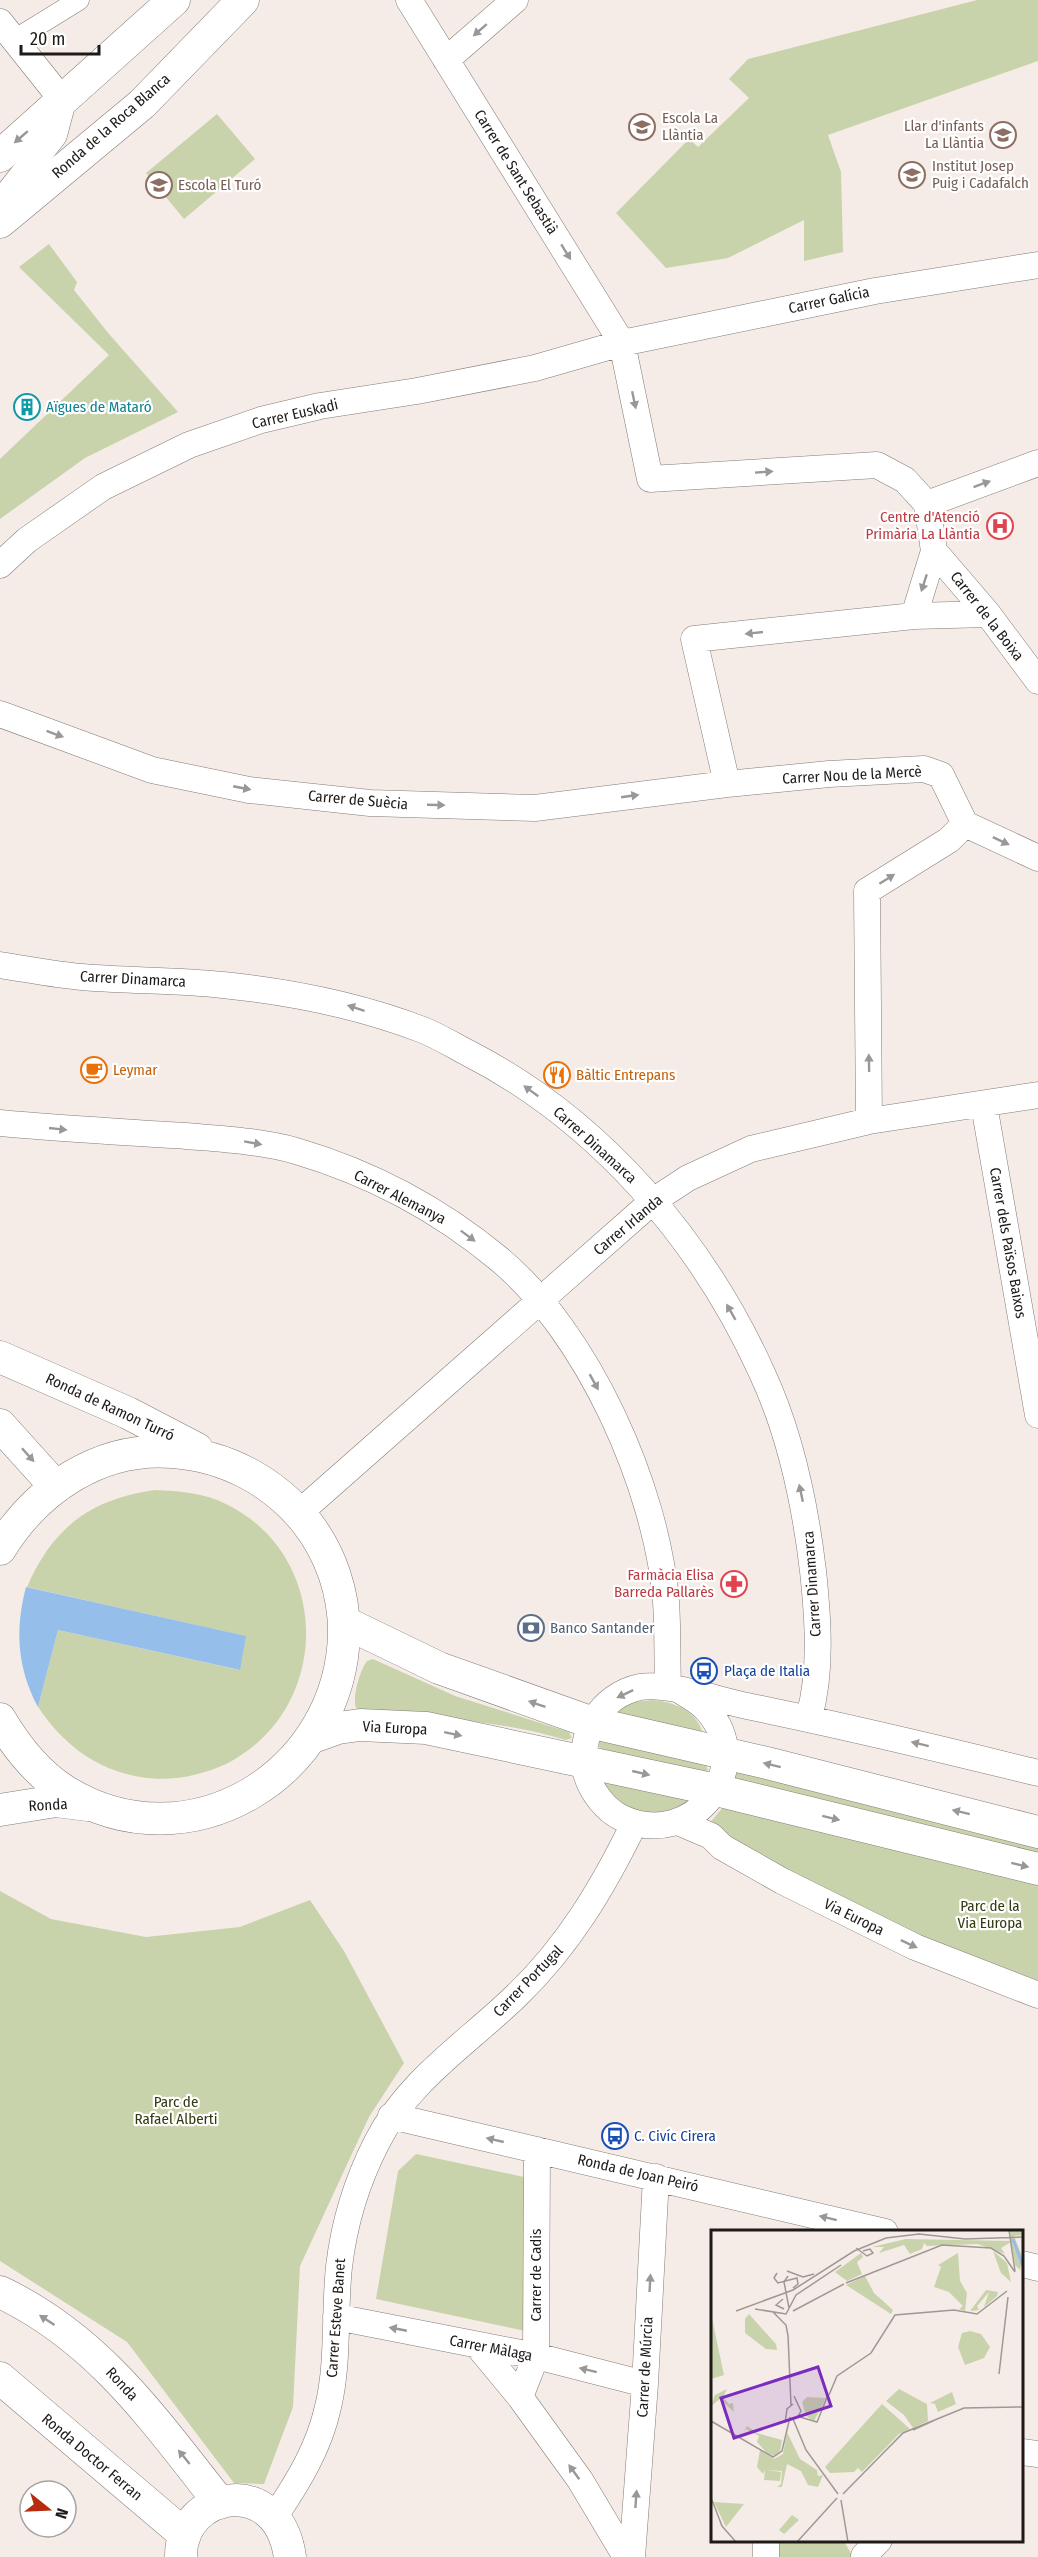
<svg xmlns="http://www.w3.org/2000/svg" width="1038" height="2557" font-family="'Fira Sans Condensed',sans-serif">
	<rect width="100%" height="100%" fill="#f5ece7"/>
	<path fill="#c9d3ab" d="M 977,0 L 1038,0 L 1038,61 L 828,135 L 841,172 L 843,252 L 804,261 L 804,220 L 728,258 L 666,268 L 616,213 L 689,139 L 698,147 L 749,98 L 729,79 L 748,59 Z
		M 217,114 L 255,159 L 184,219 L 146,173 Z
		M 49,244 L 77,282 L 74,290 L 109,334 L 178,412 L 85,458 L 0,519 L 0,459 L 109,355 L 19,267 Z
		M 155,1490 C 180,1491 204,1493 226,1504 C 333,1556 332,1709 228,1763 C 201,1776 170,1782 140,1777 C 95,1769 63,1744 38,1707 L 58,1630 L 239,1670 L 245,1636 L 27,1587 C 53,1527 91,1499 155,1490 Z
		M 373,1659 L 455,1696 L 569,1732 L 572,1738 L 566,1740 C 500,1720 431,1717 363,1713 L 356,1708 C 352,1697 360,1670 367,1661 Z
		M 654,1700 C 678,1703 699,1712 704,1738 L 616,1715 C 623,1702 641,1701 654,1700 Z
		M 599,1739 L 706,1764 L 708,1770 L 702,1774 L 602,1749 L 599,1747 Z
		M 737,1771 L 1038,1846 L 1038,1857 L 734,1780 L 734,1774 Z
		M 600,1778 L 688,1798 L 686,1804 C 654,1823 618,1811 600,1778 Z
		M 724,1806 L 1038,1880 L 1038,1981 L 954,1950 L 890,1923 L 836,1897 L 708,1825 Z
		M 0,1891 L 51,1919 L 146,1937 L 240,1927 L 310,1900 L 344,1951 L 404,2063 L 369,2117 L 300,2266 L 293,2407 L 264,2484 L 234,2483 L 127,2342 L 0,2261 Z
		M 416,2154 L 524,2177 L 525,2331 L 376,2299 L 398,2171 Z
		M 773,2540 L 844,2541 L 853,2557 L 772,2557 Z"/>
	<path fill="#95beea" d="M 26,1587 L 246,1636 L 240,1670 L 58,1630 L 38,1707 C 17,1668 15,1629 26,1587 Z"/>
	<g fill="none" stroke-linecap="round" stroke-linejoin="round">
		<defs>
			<path id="pedestrian" d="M 14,40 L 79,0"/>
			<path id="minor" d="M 409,0 L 622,343 L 650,479 L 877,465 L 905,480 L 927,504 L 934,551 L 914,616 L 694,639 L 727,784 L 829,774 L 924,769 L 941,775 L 965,824
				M 0,22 L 63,101 L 54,135 L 0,204
				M 446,60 L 515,0
				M 927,504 L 1038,463
				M 934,551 L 988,614 L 1038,681
				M 0,565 L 27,540 L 103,487 L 189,445 L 261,420 L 320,406 L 417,391 L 535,368 L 622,343 L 875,291 L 1038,265
				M 914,616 L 988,614
				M 0,714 L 152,770 L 249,790 L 370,803 L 535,808 L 727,784
				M 965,824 L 1038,858
				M 0,965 C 27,969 55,975 82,977 C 129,981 177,980 223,985 C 292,992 358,1005 423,1030 C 438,1036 453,1045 468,1053 C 599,1120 702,1240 762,1373 C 791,1435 805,1503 813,1571 C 818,1618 822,1671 809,1717
				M 984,1105 L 1038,1415
				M 869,1121 L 867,891 L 949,840 L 965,824
				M 0,1123 C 62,1129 124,1132 186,1136 C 222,1139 261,1141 296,1151 C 371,1173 440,1210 499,1259 C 588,1333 657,1488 666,1602 C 668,1630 667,1659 668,1687
				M 299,1513 L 653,1201 L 688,1178 L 751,1149 L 869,1121 L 1038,1095
				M 681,1691 C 690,1697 699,1701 707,1710 C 758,1766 693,1851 622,1818 C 605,1810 591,1791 586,1773 C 577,1735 601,1695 640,1687 C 668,1682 717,1700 747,1706 C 844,1726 941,1749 1038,1773
				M 678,1822 L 711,1836 L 722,1847 L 782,1881 L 915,1947 L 1038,1995
				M 391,2116 L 885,2232
				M 1022,2264 L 1038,2268
				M 336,2317 L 536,2356 L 645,2384
				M 477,2345 L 520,2397 L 580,2480 L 626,2557
				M 520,2397 L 536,2356 L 537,2150
				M 1022,2452 L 1038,2454
				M 275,2516 C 298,2482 319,2448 328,2407 C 339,2362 334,2313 339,2267 C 344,2223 357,2181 377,2142 C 408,2080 469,2042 517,1995 C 569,1945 603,1887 634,1824
				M 864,2556 L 879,2540
				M 632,2557 L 645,2384 L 656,2177
				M 766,2557 L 766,2540"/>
			<path id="tertiary" d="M 0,156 L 174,0
				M 0,222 L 142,104 L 243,0
				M 0,1357 L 128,1413 L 197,1449
				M 0,1425 L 55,1486
				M 0,1549 C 37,1489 100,1446 173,1452 C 226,1456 274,1481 307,1523 C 331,1554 344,1593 344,1632 C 342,1774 189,1868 65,1791 C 37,1773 17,1748 0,1719
				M 344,1622 L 439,1668 L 593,1723 L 767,1763 L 1038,1832
				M 313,1737 L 338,1728 L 360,1725 L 426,1728 L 716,1790 L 1038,1869
				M 0,1810 L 56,1801 L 88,1805
				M 0,2292 C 99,2339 154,2420 220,2503
				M 0,2378 L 185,2535
				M 181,2557 C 180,2491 278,2472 290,2557"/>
		</defs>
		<use href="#pedestrian" stroke="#837b76" stroke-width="21"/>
		<use href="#minor" stroke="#837b76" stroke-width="27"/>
		<use href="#tertiary" stroke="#837b76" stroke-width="33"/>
		<use href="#pedestrian" stroke="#fff" stroke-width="20"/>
		<use href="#minor" stroke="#fff" stroke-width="26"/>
		<use href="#tertiary" stroke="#fff" stroke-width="32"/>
	</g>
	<defs><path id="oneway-solid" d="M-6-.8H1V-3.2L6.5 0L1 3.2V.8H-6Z" transform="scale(1.5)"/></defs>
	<g fill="#999897">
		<use href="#oneway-solid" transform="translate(480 30) rotate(139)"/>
		<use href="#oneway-solid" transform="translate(21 137) rotate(139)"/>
		<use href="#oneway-solid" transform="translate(566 252) rotate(58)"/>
		<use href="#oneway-solid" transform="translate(634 400) rotate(78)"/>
		<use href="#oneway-solid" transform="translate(764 472) rotate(-4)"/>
		<use href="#oneway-solid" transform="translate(982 484) rotate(-20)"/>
		<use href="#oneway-solid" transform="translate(924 583) rotate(108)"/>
		<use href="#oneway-solid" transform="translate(754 633) rotate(174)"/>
		<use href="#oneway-solid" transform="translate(55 734) rotate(20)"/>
		<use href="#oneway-solid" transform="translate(242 788) rotate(11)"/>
		<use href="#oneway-solid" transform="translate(630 796) rotate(-8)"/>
		<use href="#oneway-solid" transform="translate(436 805) rotate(2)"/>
		<use href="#oneway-solid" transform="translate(1001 841) rotate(25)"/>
		<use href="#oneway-solid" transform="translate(887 879) rotate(-32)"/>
		<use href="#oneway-solid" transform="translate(356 1008) rotate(-162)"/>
		<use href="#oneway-solid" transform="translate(869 1063) rotate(-91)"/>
		<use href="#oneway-solid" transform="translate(531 1091) rotate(-144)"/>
		<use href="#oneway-solid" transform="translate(58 1129) rotate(6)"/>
		<use href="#oneway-solid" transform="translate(253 1143) rotate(10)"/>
		<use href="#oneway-solid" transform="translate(468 1236) rotate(37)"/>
		<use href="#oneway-solid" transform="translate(731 1312) rotate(-120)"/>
		<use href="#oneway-solid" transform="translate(594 1382) rotate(61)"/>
		<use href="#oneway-solid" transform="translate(28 1455) rotate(48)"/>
		<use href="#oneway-solid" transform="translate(801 1493) rotate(-102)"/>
		<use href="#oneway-solid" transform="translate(625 1694) rotate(155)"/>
		<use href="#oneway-solid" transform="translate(537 1704) rotate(-161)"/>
		<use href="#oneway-solid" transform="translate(453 1734) rotate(12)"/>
		<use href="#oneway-solid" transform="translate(920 1744) rotate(-166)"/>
		<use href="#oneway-solid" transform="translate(772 1765) rotate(-166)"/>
		<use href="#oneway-solid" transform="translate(641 1773) rotate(13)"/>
		<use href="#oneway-solid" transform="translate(961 1812) rotate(-166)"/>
		<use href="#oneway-solid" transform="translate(831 1818) rotate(14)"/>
		<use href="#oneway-solid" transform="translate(1020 1865) rotate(14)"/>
		<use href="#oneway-solid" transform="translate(909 1944) rotate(25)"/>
		<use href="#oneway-solid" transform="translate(495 2140) rotate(-167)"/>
		<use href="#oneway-solid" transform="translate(828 2218) rotate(-166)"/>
		<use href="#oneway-solid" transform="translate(650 2283) rotate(-87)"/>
		<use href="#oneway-solid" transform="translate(47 2320) rotate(-147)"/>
		<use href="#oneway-solid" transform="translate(398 2329) rotate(-169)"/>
		<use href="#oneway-solid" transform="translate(588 2370) rotate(-166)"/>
		<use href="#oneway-solid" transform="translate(184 2457) rotate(-129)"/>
		<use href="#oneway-solid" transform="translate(574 2472) rotate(-126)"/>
		<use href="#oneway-solid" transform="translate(636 2499) rotate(-86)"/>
	</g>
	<defs>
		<symbol id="school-ring" viewBox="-11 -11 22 22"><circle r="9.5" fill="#fff" stroke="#8d6e63" stroke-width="1.5"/><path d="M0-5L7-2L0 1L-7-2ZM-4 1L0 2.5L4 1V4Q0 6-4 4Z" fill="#8d6e63"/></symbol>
		<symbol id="building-ring" viewBox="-11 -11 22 22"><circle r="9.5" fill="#fff" stroke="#0f9aa8" stroke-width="1.5"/><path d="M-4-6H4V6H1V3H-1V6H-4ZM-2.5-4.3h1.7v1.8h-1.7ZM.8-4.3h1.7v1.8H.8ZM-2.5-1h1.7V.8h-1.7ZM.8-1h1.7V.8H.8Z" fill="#0f9aa8"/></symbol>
		<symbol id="hospital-ring" viewBox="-11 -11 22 22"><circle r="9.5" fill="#fff" stroke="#e0444e" stroke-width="1.5"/><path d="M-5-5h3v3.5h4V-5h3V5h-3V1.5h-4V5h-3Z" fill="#e0444e"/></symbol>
		<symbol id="cafe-ring" viewBox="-11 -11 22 22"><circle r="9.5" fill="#fff" stroke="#e8710a" stroke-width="1.5"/><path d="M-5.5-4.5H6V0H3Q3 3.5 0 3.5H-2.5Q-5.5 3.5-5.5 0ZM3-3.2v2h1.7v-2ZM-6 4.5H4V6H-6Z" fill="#e8710a"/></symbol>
		<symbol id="restaurant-ring" viewBox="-11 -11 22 22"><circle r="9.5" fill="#fff" stroke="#e8710a" stroke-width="1.5"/><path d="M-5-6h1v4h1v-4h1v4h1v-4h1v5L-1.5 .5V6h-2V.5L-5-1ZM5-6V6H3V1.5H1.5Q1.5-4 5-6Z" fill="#e8710a"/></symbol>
		<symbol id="pharmacy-ring" viewBox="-11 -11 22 22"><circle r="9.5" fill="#fff" stroke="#e0444e" stroke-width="1.5"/><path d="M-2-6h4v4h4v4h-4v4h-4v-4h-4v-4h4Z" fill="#e0444e"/></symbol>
		<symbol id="bank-ring" viewBox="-11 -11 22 22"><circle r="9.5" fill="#fff" stroke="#5c6f8a" stroke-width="1.5"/><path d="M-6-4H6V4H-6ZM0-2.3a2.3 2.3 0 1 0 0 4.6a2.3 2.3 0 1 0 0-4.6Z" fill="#5c6f8a"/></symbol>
		<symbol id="bus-ring" viewBox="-11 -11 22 22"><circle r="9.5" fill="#fff" stroke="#1a4fb4" stroke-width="1.5"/><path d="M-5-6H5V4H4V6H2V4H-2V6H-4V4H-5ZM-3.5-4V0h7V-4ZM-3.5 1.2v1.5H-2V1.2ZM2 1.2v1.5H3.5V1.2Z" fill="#1a4fb4"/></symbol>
	</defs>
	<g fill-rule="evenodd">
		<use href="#school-ring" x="627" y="112" width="30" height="30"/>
		<use href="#school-ring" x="988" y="120" width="30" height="30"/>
		<use href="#school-ring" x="897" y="160" width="30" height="30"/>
		<use href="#school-ring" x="144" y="170" width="30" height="30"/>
		<use href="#building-ring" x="12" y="392" width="30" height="30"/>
		<use href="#hospital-ring" x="985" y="511" width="30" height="30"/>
		<use href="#cafe-ring" x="79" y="1055" width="30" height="30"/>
		<use href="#restaurant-ring" x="542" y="1060" width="30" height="30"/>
		<use href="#pharmacy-ring" x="719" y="1569" width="30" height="30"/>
		<use href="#bank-ring" x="516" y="1613" width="30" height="30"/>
		<use href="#bus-ring" x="689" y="1656" width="30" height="30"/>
		<use href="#bus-ring" x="600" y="2121" width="30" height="30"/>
	</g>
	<g text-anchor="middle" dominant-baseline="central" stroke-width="4.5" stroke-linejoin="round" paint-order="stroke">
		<g font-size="15" fill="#785e54" stroke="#fff" text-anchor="start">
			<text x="662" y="118">Escola La<tspan x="662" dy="17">Llàntia</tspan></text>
			<text x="984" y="126" text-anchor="end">Llar d'infants<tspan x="984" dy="17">La Llàntia</tspan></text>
			<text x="932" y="166">Institut Josep<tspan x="932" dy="17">Puig i Cadafalch</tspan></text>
			<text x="178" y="185">Escola El Turó</text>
		</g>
		<g font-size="15" fill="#1d1a18" stroke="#fff">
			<text transform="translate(111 126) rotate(-41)">Ronda de la Roca Blanca</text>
			<text transform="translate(516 172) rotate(58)">Carrer de Sant Sebastià</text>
			<text transform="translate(829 300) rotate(-12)">Carrer Galícia</text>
			<text transform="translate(295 414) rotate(-13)">Carrer Euskadi</text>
			<text transform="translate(987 616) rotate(52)">Carrer de la Boixa</text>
			<text transform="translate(852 775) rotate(-3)">Carrer Nou de la Mercè</text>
			<text transform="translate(358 800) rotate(5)">Carrer de Suècia</text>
			<text transform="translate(133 979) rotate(3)">Carrer Dinamarca</text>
			<text transform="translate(595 1145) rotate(42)">Carrer Dinamarca</text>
			<text transform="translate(400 1197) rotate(27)">Carrer Alemanya</text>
			<text transform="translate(628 1225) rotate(-40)">Carrer Irlanda</text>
			<text transform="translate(1008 1243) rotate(80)">Carrer dels Països Baixos</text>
			<text transform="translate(110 1407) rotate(25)">Ronda de Ramon Turró</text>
			<text transform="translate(812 1584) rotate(-94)">Carrer Dinamarca</text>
			<text transform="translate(395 1728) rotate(3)">Via Europa</text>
			<text transform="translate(48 1805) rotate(-3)">Ronda</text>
			<text transform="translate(854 1917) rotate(26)">Via Europa</text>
			<text transform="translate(528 1981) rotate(-46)">Carrer Portugal</text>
			<text transform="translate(638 2173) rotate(13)">Ronda de Joan Peiró</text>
			<text transform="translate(536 2275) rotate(-90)">Carrer de Cadis</text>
			<text transform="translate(336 2318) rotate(-86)">Carrer Esteve Banet</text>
			<text transform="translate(491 2348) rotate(11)">Carrer Màlaga</text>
			<text transform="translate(645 2367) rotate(-87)">Carrer de Múrcia</text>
			<text transform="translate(122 2384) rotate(47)">Ronda</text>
			<text transform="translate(92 2457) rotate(40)">Ronda Doctor Ferran</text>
		</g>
		<g font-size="15" fill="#0d838f" stroke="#fff" text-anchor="start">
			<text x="46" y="407">Aïgues de Mataró</text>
		</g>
		<g font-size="15" fill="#be3a42" stroke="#fff" text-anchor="end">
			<text x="980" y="517">Centre d'Atenció<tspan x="980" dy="17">Primària La Llàntia</tspan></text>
			<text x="714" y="1575">Farmàcia Elisa<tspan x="714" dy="17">Barreda Pallarès</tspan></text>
		</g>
		<g font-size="15" fill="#c56008" stroke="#fff" text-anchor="start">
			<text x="113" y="1070">Leymar</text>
			<text x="576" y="1075">Bàltic Entrepans</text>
		</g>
		<g font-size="15" fill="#4e5e75" stroke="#fff" text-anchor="start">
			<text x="550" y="1628">Banco Santander</text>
		</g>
		<g font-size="15" fill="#164399" stroke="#fff" text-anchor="start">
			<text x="724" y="1671">Plaça de Italia</text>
			<text x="634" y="2136">C. Civíc Cirera</text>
		</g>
		<g font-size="15" fill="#323a0f" stroke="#fff">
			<text x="990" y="1906">Parc de la<tspan x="990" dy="17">Via Europa</tspan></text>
			<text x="176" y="2102">Parc de<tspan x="176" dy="17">Rafael Alberti</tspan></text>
		</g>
	</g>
	<g transform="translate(711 2230)">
		<rect width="312" height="312" fill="#f5ece7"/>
		<path d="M 299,0 L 312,0 L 312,5 L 303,6 L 312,29 L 309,40 L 304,35 L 300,12 L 290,18 L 294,24 L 267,14 L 216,16 L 213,13 L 211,19 L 199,24 L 193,15 L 168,23 L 173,17 L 161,17 L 195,9 L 300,11 ZM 282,21 L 296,33 L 300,52 L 290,43 ZM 150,23 L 152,27 L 146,32 L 151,44 L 136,51 L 124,42 ZM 247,23 L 249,51 L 256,63 L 254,81 L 248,79 L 252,76 L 238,62 L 223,57 L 230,37 L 227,35 ZM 154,46 L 163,63 L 182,80 L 180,84 L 135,55 ZM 275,60 L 287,62 L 286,66 L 273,77 L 278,62 L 266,76 L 268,80 L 259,81 ZM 0,84 L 13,145 L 0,149 ZM 38,84 L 65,114 L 66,120 L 55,119 L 34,103 L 34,89 ZM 259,101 L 270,104 L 279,117 L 273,128 L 254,135 L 247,117 L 251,103 ZM 16,159 L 12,167 L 18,174 L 22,173 L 23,182 L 9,169 L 0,176 L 4,165 ZM 188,159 L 216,174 L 217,191 L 202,198 L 193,185 L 175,171 ZM 241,162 L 245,174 L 227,182 L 224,174 L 219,173 ZM 96,167 L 115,168 L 103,191 L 95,186 L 91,172 ZM 171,174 L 199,199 L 188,204 L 151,242 L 147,238 L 143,242 L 119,243 L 114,237 ZM 36,196 L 46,203 L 71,210 L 69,222 L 64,226 L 56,223 L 46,212 L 48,206 L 35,199 L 32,203 ZM 76,202 L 89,229 L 106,240 L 107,246 L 112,245 L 107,257 L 97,255 L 90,241 L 76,234 L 71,257 L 66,257 L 70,254 L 71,241 L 55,240 L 70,242 L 69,251 L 53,250 L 54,240 L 52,244 L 46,237 L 49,220 L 63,229 L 72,224 ZM 3,272 L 33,274 L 15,297 ZM 81,285 L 88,290 L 73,304 L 68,300 Z" fill="#c9d3ab"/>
		<path fill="none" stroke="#95beea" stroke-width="3" d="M 302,9 L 312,36"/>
		<path fill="none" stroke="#9f9894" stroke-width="1.5" d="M 298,0 L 304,41M 145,18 L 156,26 L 162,23 L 159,19 L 152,21M 76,41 L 92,47 L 103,44M 66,43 L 63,48 L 67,53 L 86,48 L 87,54 L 82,58M 77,46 L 73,52 L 78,78M 135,53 L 231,15 L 280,18 L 293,26 L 304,42M 72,69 L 65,75 L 73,79M 44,79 L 75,84 L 85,65 L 130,35M 25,81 L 82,60 L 143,21 L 175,8 L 208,4 L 254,9 L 312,7M 82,81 L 133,54M 62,82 L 75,95 L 77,106M 77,105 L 80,175M 288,144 L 297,67M 118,165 L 126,146 L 160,123 L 184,85 L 243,80 L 266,84 L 296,61M 83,166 L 90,181 L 86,188M 89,187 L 106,192 L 117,165 L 117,169M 82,189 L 95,220 L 127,264M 0,191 L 62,227 L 71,221 L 79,187M 74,193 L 76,179 L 82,174M 202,200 L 224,190M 132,264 L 192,203 L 253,178 L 312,177M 1,270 L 11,296 L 25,312M 130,270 L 137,312M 86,312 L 126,268"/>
		<path fill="#7b2cbf" fill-opacity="0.15" stroke="#7b2cbf" stroke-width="3" d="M 107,137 L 120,176 L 23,208 L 10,168 Z"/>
		<rect width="312" height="312" fill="none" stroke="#1d1a18" stroke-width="3"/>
	</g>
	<g transform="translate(48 2509) rotate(108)"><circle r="28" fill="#ffffff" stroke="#a5a3a3" stroke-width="1.5"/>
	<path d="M0-4.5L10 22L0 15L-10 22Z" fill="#b72c0f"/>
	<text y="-9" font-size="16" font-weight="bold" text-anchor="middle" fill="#1d1a18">N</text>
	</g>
	<path d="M21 45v9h78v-9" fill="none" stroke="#1d1a18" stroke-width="3"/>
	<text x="30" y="45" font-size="18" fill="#1d1a18" stroke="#ffffff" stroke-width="4.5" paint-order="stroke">20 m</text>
</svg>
